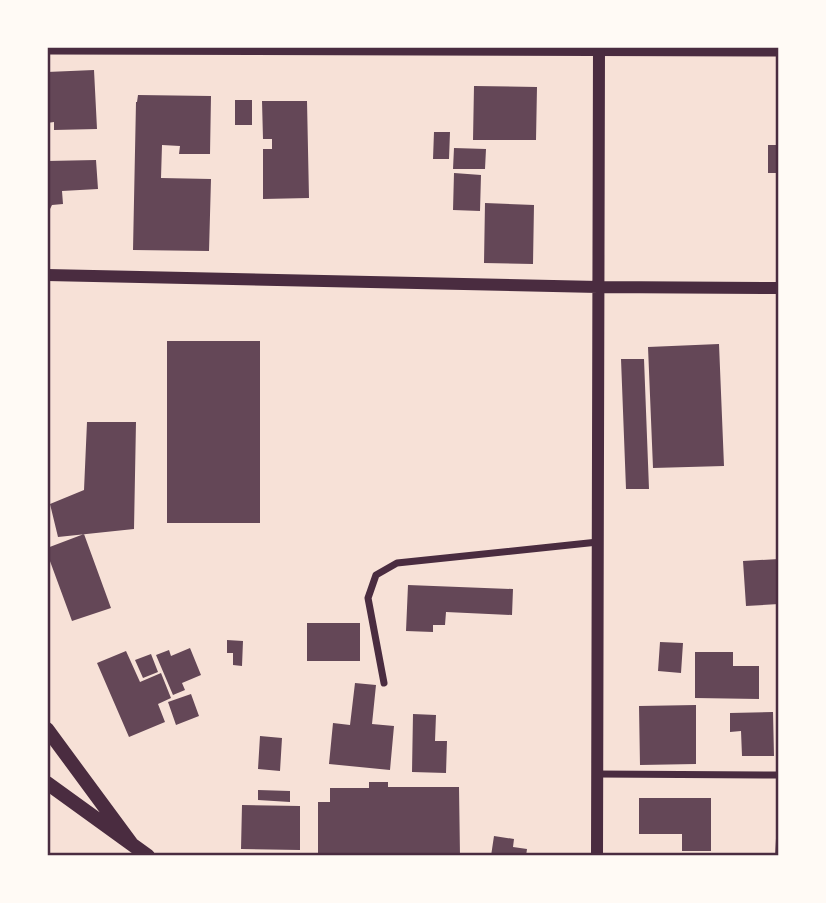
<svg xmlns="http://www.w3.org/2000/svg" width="826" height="903" font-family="'Nunito Sans',sans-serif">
	<rect width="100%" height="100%" fill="#f7e1d7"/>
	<path fill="#644757" d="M 94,70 L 97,129 L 54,130 L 54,122 L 47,123 L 47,72 Z
		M 474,86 L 537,87 L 536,140 L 473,140 Z
		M 138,95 L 211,96 L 210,154 L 179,154 L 180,146 L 162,145 L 161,178 L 211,179 L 209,251 L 133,250 L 136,102 L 137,102 Z
		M 235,100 L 252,100 L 252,125 L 235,125 Z
		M 262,101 L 307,101 L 309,198 L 263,199 L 263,149 L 272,149 L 272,139 L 263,139 Z
		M 434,132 L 450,132 L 449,159 L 433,159 Z
		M 768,145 L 779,145 L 779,173 L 768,173 Z
		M 454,148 L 486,149 L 485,169 L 453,169 Z
		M 96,160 L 98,189 L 62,191 L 63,204 L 52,205 L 47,215 L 47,161 Z
		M 454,173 L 481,175 L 480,211 L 453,210 Z
		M 485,203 L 534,205 L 533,264 L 484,263 Z
		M 167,341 L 260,341 L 260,523 L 167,523 Z
		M 719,344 L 724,466 L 653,468 L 648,347 Z
		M 621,359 L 644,359 L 649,489 L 626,489 Z
		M 87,422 L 136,422 L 134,529 L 58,537 L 50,504 L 84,490 Z
		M 84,534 L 111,608 L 72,621 L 47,553 L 47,548 Z
		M 779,559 L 779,604 L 746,606 L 743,561 Z
		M 408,585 L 513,589 L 512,615 L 446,612 L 445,625 L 433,625 L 433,632 L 406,631 Z
		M 307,623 L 360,623 L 360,661 L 307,661 Z
		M 227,640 L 243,641 L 242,666 L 233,665 L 233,653 L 227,653 Z
		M 660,642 L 683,643 L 681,673 L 658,671 Z
		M 190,648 L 201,675 L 182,683 L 185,690 L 173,695 L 156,655 L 169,650 L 171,656 Z
		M 126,651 L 140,682 L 161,673 L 171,698 L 158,704 L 165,722 L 129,737 L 97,663 Z
		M 695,652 L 733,652 L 733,666 L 759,666 L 759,699 L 695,698 Z
		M 151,654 L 158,672 L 143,678 L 135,660 Z
		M 355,683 L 376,685 L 372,724 L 394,726 L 390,770 L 329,764 L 333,723 L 350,725 Z
		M 191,694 L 199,716 L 176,725 L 168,702 Z
		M 696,705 L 696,764 L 640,765 L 639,706 Z
		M 773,712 L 774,756 L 742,756 L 741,731 L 730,732 L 730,713 Z
		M 413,714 L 436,715 L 435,741 L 447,741 L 446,773 L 412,772 Z
		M 260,736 L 282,738 L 280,771 L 258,769 Z
		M 369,782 L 388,782 L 388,787 L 459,787 L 460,856 L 330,856 L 330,854 L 318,854 L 318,802 L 330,802 L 330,788 L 369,788 Z
		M 258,790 L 290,791 L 290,802 L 258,800 Z
		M 639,798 L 711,798 L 711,851 L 682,851 L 682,834 L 639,834 Z
		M 242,805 L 300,806 L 300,850 L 241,849 Z
		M 777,821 L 779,821 L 779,856 L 775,856 Z
		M 494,836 L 514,839 L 513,847 L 527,849 L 526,856 L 491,856 Z"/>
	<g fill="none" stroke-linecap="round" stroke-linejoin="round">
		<path stroke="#4a2c40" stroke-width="7" d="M 47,51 L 779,53
			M 384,683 L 368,598 L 376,575 L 397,563 L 598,542
			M 597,774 L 779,775"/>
		<path stroke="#4a2c40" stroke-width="12" d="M 47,275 L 598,287 L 779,288
			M 597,856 L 599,47"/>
		<path stroke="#4a2c40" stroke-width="14" d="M 47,729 L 131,843
			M 47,783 L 148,856"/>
	</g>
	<rect width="826" height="903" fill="none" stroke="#fffaf5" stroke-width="98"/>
	<rect x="49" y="49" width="728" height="805" fill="none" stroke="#4a2c40" stroke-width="2.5"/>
</svg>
